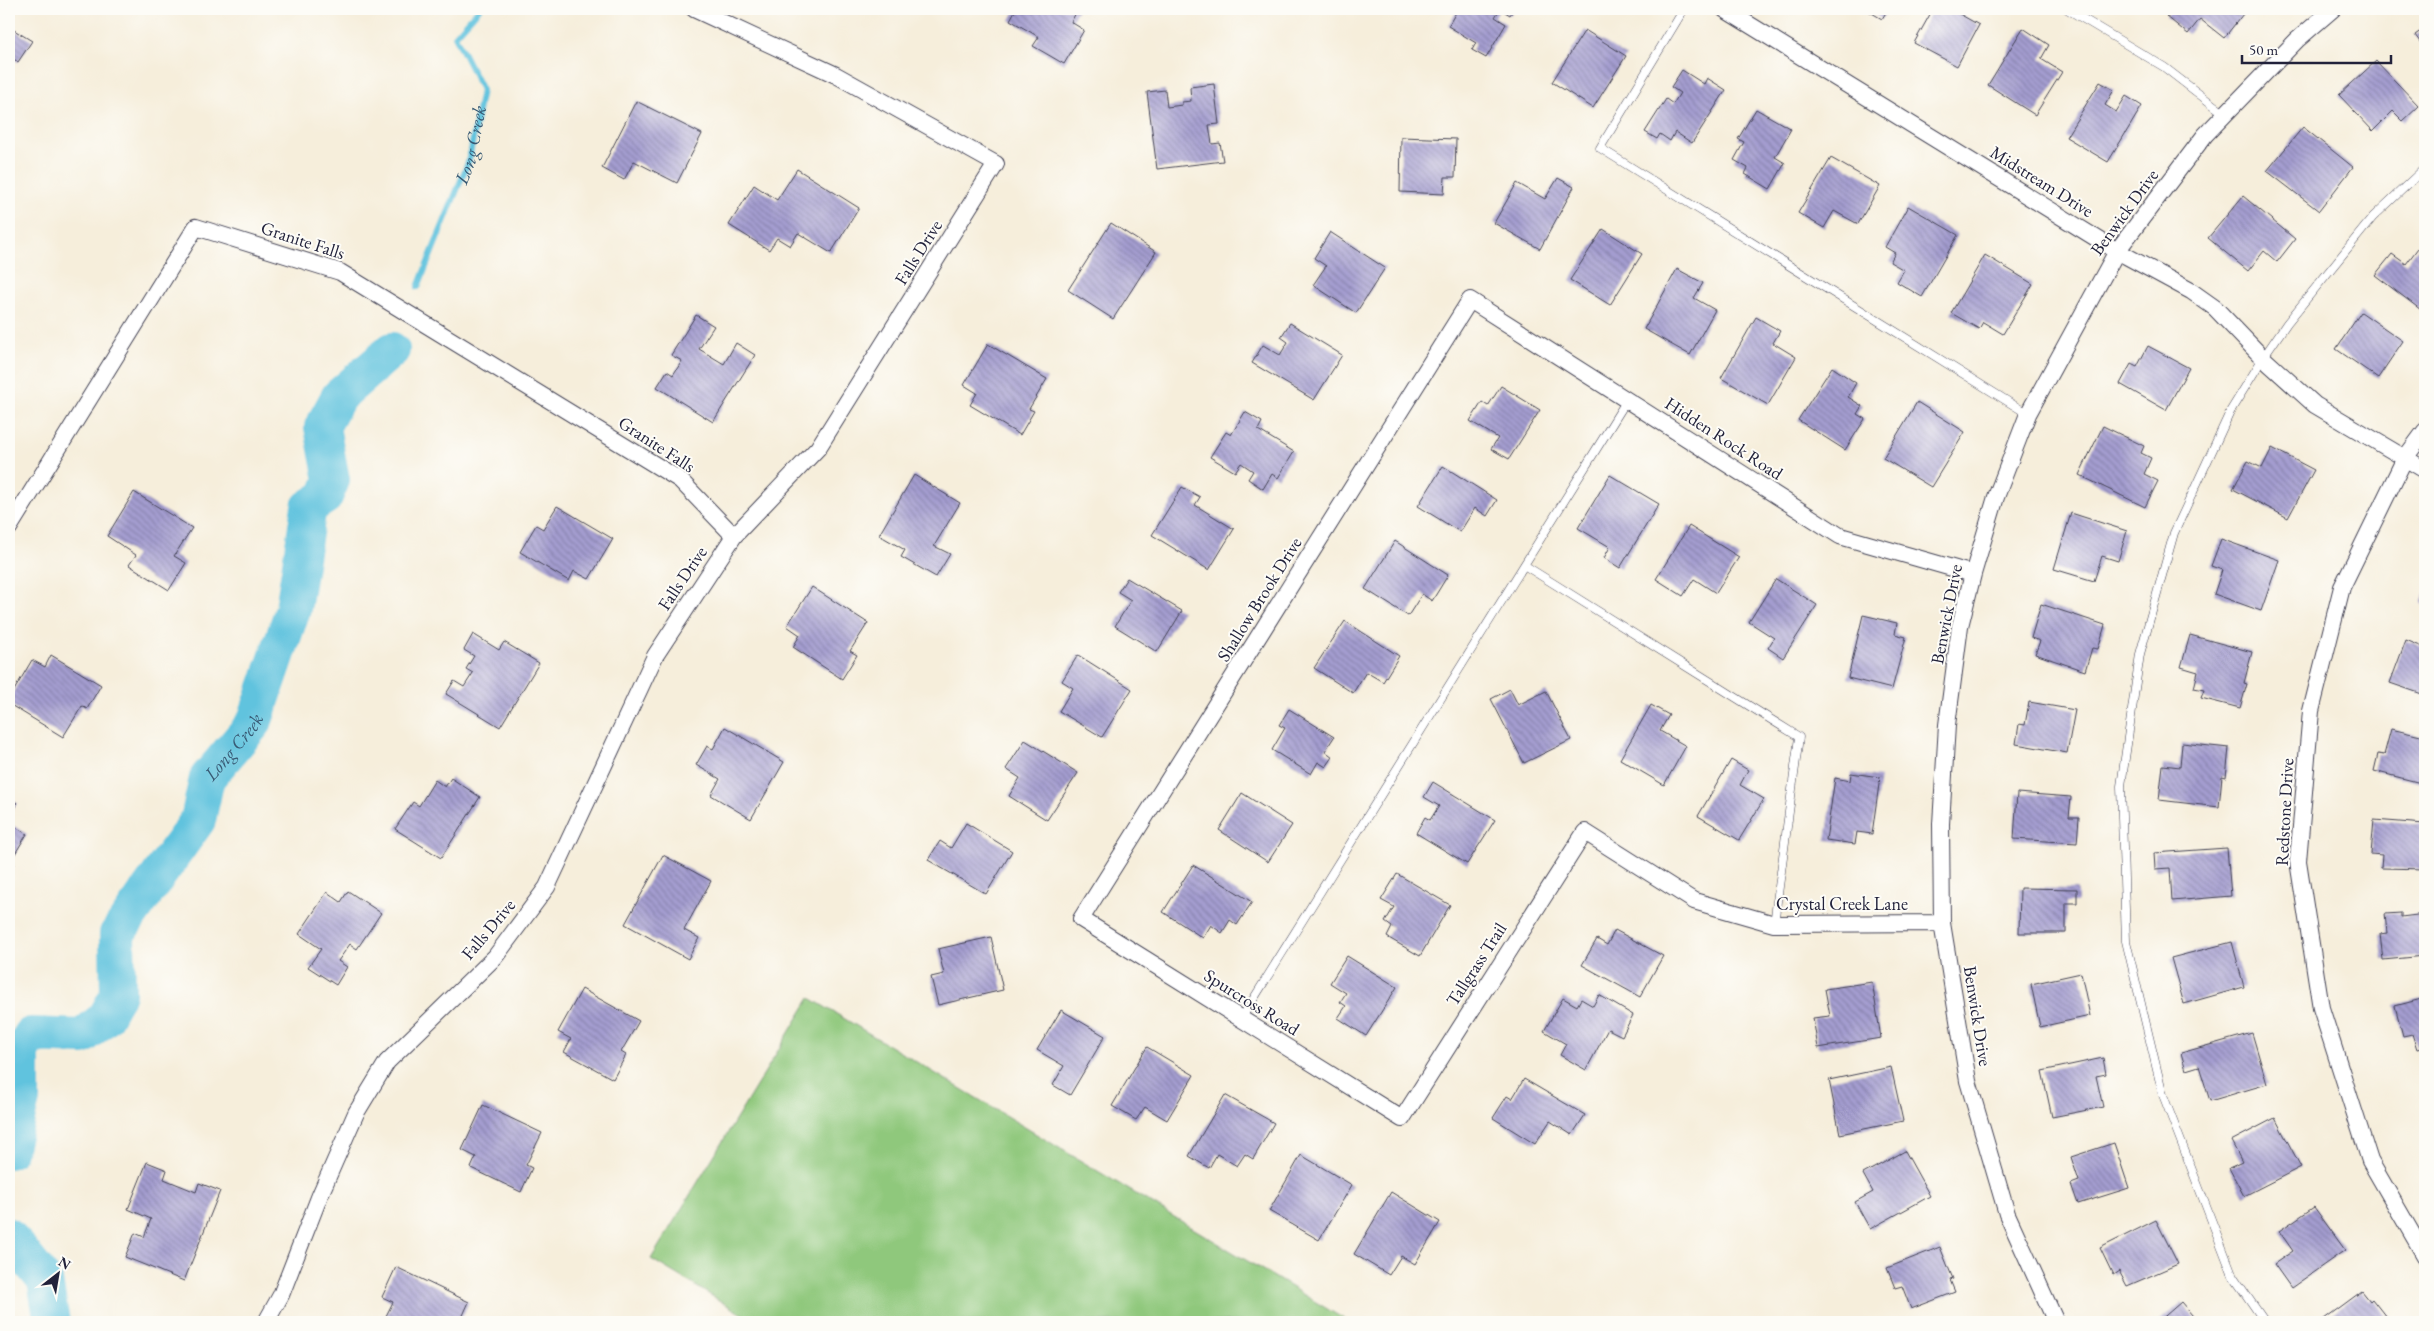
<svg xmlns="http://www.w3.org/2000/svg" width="2434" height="1331" font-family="'EB Garamond',serif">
	<defs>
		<pattern id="building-back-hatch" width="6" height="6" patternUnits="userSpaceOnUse" patternTransform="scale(1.25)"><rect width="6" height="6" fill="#a49dd0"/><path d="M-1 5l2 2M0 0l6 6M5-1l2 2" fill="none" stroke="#8580aa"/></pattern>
	</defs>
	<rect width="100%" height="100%" fill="#fdfcf7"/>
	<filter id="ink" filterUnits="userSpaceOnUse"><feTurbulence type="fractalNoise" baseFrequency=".02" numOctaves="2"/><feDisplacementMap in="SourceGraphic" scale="10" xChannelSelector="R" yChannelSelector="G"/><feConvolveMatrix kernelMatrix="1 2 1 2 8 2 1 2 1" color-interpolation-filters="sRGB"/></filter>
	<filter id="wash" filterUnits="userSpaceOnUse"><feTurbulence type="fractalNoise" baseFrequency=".0096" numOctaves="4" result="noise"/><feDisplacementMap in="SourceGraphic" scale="20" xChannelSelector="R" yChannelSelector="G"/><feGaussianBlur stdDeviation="1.12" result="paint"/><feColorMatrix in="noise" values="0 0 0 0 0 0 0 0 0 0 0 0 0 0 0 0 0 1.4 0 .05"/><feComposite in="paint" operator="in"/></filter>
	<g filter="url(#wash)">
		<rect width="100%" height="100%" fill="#f6eedb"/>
		<path fill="#8fc87c" stroke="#58755c" d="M 810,998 L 1349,1322 L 755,1322 L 651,1259 Z"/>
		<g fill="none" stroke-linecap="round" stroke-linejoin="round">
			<path stroke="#60c3de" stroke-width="6" id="s1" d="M 418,287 L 469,160 L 482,90 L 455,36 L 479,9"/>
			<g stroke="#60c3de" stroke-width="36">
				<path id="s2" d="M 9,1151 L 22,1099 L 22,1050 L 31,1035 L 82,1037 L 105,1018 L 118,994 L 117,934 L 198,820 L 207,778 L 254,723 L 293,609 L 309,507 L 325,497 L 332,480 L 322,427 L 339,396 L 392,350"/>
				<path d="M 9,1236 L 45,1281 L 52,1322"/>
			</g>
		</g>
		<g id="blocks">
			<path fill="url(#building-back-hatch)" d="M 1016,9 L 1078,9 L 1071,22 L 1084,30 L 1064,64 L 1033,46 L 1039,37 L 1010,20 Z
				M 1458,9 L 1500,9 L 1495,17 L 1506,24 L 1486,58 L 1472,50 L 1476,43 L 1448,26 Z
				M 1500,9 L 1514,9 L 1510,15 Z
				M 1865,9 L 1888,9 L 1882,19 Z
				M 1933,9 L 1956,9 L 1954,11 L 1979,25 L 1957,66 L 1914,43 Z
				M 2172,9 L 2247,9 L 2224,38 L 2200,19 L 2188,34 L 2166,16 Z
				M 9,27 L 32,41 L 18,62 L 9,56 Z
				M 2023,28 L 2049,45 L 2041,59 L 2062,72 L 2035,115 L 1988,85 Z
				M 2425,28 L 2425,49 L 2415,35 Z
				M 1585,30 L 1626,56 L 1593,108 L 1552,82 Z
				M 2376,61 L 2419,106 L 2403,121 L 2393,111 L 2373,131 L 2339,95 Z
				M 1682,70 L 1704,84 L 1707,78 L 1726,90 L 1692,143 L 1675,132 L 1670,141 L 1660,134 L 1657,139 L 1645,132 L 1666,99 L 1673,104 L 1680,93 L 1671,87 Z
				M 2100,82 L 2114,90 L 2105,105 L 2116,112 L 2126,96 L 2142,106 L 2108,162 L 2066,137 Z
				M 1214,84 L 1219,124 L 1209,125 L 1212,144 L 1220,143 L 1223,161 L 1157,169 L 1147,92 L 1165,90 L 1167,107 L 1182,105 L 1182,102 L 1191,101 L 1190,87 Z
				M 636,101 L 702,134 L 677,183 L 634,161 L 624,180 L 602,168 Z
				M 1756,109 L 1791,129 L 1775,157 L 1785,163 L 1770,189 L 1745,174 L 1748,168 L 1734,160 L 1744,142 L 1738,139 Z
				M 2303,127 L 2353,167 L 2319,211 L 2267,171 Z
				M 1401,137 L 1456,139 L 1455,177 L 1445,177 L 1444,194 L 1400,192 Z
				M 1831,158 L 1880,186 L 1858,224 L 1834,211 L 1824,228 L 1798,213 Z
				M 797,169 L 859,208 L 831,253 L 798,233 L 790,246 L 777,238 L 769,250 L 729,225 L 754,185 L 777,200 Z
				M 1558,178 L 1574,187 L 1540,249 L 1494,223 L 1517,183 L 1545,199 Z
				M 2243,196 L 2295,239 L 2277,262 L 2264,251 L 2248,271 L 2208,238 Z
				M 1908,206 L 1958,235 L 1922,297 L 1897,282 L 1904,270 L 1890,262 L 1895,253 L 1885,247 Z
				M 1111,223 L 1156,252 L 1113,319 L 1068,290 Z
				M 1603,229 L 1642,254 L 1610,305 L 1570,280 Z
				M 1330,232 L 1385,268 L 1356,313 L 1313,285 L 1326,266 L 1314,258 Z
				M 2421,244 L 2425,247 L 2425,313 L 2375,275 L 2392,254 L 2406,264 Z
				M 1985,255 L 2033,284 L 2003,334 L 1983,322 L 1979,329 L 1951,313 Z
				M 1677,269 L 1703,283 L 1694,298 L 1715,310 L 1690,355 L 1644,329 Z
				M 2361,312 L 2403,341 L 2378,378 L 2336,349 Z
				M 696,315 L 714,326 L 699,349 L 724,364 L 736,343 L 755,355 L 713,422 L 657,387 L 667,371 L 673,375 L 682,361 L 671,355 Z
				M 1756,317 L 1780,331 L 1773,343 L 1796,357 L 1768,405 L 1721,378 Z
				M 1290,323 L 1342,355 L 1314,400 L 1252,363 L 1263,345 L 1280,355 L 1288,342 L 1281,337 Z
				M 988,344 L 1047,379 L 1029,409 L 1034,411 L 1020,435 L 970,405 L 977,393 L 964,385 Z
				M 2148,346 L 2189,368 L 2166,410 L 2120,384 L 2131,364 L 2137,367 Z
				M 1832,367 L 1856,383 L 1848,397 L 1862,406 L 1857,414 L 1865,419 L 1845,450 L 1798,420 Z
				M 1501,386 L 1540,410 L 1509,459 L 1491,449 L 1498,438 L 1470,421 L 1482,402 L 1488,406 Z
				M 1917,402 L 1965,432 L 1931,487 L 1883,458 Z
				M 1245,412 L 1262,422 L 1258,430 L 1294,452 L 1278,478 L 1272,474 L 1263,489 L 1248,479 L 1253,471 L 1241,463 L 1235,472 L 1210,457 L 1226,432 L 1231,435 Z
				M 2103,426 L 2144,446 L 2141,453 L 2151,458 L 2144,474 L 2158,481 L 2145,507 L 2079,475 Z
				M 2272,448 L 2314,470 L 2288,518 L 2233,489 L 2248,461 L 2262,468 Z
				M 1443,466 L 1497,500 L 1487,516 L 1475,508 L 1460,532 L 1418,506 Z
				M 914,475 L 960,503 L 934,546 L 950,554 L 936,577 L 901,557 L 905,550 L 879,535 Z
				M 1610,475 L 1659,504 L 1620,568 L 1604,558 L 1610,547 L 1578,528 Z
				M 1182,487 L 1200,497 L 1195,505 L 1234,529 L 1209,570 L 1152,535 Z
				M 134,492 L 192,528 L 174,556 L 186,563 L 169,590 L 129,565 L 136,555 L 107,536 Z
				M 557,506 L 613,539 L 589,579 L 574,571 L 569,581 L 520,552 L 536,525 L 543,529 Z
				M 2071,513 L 2127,531 L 2118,561 L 2102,556 L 2094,581 L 2054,569 Z
				M 1689,526 L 1739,557 L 1716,593 L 1694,579 L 1683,596 L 1656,579 Z
				M 2221,539 L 2279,560 L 2261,611 L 2214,594 L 2222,570 L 2211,566 Z
				M 1395,541 L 1448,575 L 1432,601 L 1422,594 L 1408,616 L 1365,589 Z
				M 1127,578 L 1182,611 L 1157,652 L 1115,626 L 1131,600 L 1118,592 Z
				M 1776,579 L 1817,605 L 1783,658 L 1768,648 L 1774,638 L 1749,622 Z
				M 812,587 L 868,623 L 850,651 L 857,655 L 842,679 L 793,647 L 800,635 L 787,626 Z
				M 2425,592 L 2425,605 L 2421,603 Z
				M 2041,604 L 2105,625 L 2098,649 L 2092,648 L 2085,671 L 2035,654 L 2040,641 L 2031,638 Z
				M 1863,615 L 1897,623 L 1895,634 L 1906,637 L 1892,689 L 1848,678 Z
				M 1345,621 L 1399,656 L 1383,682 L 1366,672 L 1353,693 L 1314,668 Z
				M 473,634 L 499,650 L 504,642 L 539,663 L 500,727 L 446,694 L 454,681 L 464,687 L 473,673 L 466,669 L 474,656 L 464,650 Z
				M 2190,635 L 2252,652 L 2244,683 L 2247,684 L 2240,708 L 2201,698 L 2204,690 L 2194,688 L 2198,672 L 2181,667 Z
				M 2406,640 L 2425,648 L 2425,695 L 2390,683 Z
				M 51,655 L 101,685 L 87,709 L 82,706 L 63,737 L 9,704 L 9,699 L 32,660 L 45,667 Z
				M 1078,655 L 1132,689 L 1102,737 L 1059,711 L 1073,688 L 1062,681 Z
				M 1510,689 L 1518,705 L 1546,691 L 1571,740 L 1524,763 L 1491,699 Z
				M 2029,702 L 2075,710 L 2067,753 L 2016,744 L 2019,724 L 2025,725 Z
				M 1651,705 L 1669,715 L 1660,731 L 1686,746 L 1664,785 L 1620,759 Z
				M 1289,709 L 1334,737 L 1325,751 L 1333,757 L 1326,767 L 1318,762 L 1311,774 L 1272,750 L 1285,728 L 1279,725 Z
				M 725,727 L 784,762 L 751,819 L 711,795 L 720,779 L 696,765 L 707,746 L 713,749 Z
				M 2391,729 L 2425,737 L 2425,784 L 2374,771 L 2378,754 L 2384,755 Z
				M 1025,740 L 1078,773 L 1047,820 L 1009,796 L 1020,778 L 1006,769 Z
				M 2182,743 L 2229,748 L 2226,777 L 2222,776 L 2219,807 L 2159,800 L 2163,765 L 2180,767 Z
				M 1731,760 L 1748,770 L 1740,785 L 1764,799 L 1739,840 L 1698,816 Z
				M 1851,773 L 1880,777 L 1872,834 L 1857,832 L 1855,844 L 1826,840 L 1835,778 L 1850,781 Z
				M 451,778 L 480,797 L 441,858 L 395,829 L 413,802 L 419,806 L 435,780 L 445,787 Z
				M 1433,782 L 1495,820 L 1467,864 L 1416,833 L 1425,817 L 1430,820 L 1439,806 L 1424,797 Z
				M 1242,793 L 1292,825 L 1268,862 L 1219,830 Z
				M 2017,793 L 2071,797 L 2069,817 L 2079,817 L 2077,843 L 2014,839 Z
				M 9,798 L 17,803 L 9,817 Z
				M 2374,820 L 2425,824 L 2425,869 L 2381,868 L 2382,855 L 2371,854 Z
				M 9,823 L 27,834 L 10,862 L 14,864 L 9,872 Z
				M 966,823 L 1012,851 L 986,894 L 928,860 L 940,841 L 951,848 Z
				M 2227,848 L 2231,896 L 2172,901 L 2170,868 L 2155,869 L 2154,853 Z
				M 663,855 L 711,881 L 684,930 L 699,938 L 688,959 L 625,924 Z
				M 1193,865 L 1252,902 L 1237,925 L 1230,920 L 1222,933 L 1211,925 L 1203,938 L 1163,912 Z
				M 1397,874 L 1450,905 L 1420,956 L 1387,937 L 1392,927 L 1385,922 L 1394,907 L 1381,900 Z
				M 2020,888 L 2077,889 L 2077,903 L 2066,903 L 2066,933 L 2019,933 Z
				M 348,891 L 381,913 L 357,949 L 350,944 L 338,961 L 347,967 L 336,985 L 308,967 L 321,949 L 299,934 L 327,892 L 341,902 Z
				M 2401,913 L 2401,917 L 2425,914 L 2425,956 L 2383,960 L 2380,934 L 2387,933 L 2385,914 Z
				M 1615,930 L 1663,956 L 1640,997 L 1582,965 L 1597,939 L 1607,945 Z
				M 991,937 L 1003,990 L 938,1005 L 931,977 L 944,974 L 938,949 Z
				M 2232,942 L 2244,987 L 2184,1004 L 2171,958 Z
				M 1347,956 L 1397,987 L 1366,1036 L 1338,1018 L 1346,1006 L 1340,1002 L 1346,993 L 1330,983 Z
				M 2081,973 L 2090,1016 L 2040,1027 L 2031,984 Z
				M 1872,982 L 1881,1038 L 1818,1048 L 1813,1018 L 1830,1016 L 1825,989 Z
				M 582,989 L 639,1021 L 621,1052 L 626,1055 L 613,1079 L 564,1052 L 571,1039 L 558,1032 Z
				M 1599,995 L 1633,1015 L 1622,1036 L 1608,1029 L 1586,1070 L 1560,1055 L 1566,1044 L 1544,1031 L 1563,998 L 1577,1006 L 1581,999 L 1593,1006 Z
				M 2425,998 L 2425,1047 L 2417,1049 L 2412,1034 L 2403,1036 L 2395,1006 Z
				M 1061,1010 L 1105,1036 L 1070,1095 L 1053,1085 L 1064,1066 L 1037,1050 Z
				M 2252,1033 L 2267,1084 L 2210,1101 L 2199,1066 L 2186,1070 L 2181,1053 Z
				M 1147,1047 L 1194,1075 L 1167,1120 L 1145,1107 L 1136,1120 L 1112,1106 Z
				M 2103,1058 L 2106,1074 L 2096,1076 L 2103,1107 L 2052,1117 L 2042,1071 Z
				M 1891,1067 L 1903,1121 L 1840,1134 L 1829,1080 Z
				M 1524,1079 L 1585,1115 L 1572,1135 L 1550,1121 L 1535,1144 L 1493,1118 L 1507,1096 L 1512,1099 Z
				M 1225,1095 L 1274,1123 L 1253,1159 L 1245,1154 L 1237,1166 L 1217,1154 L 1209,1168 L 1189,1156 Z
				M 483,1105 L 542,1133 L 526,1165 L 532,1168 L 521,1192 L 471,1168 L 476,1157 L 462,1150 Z
				M 2275,1118 L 2301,1167 L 2244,1196 L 2229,1168 L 2242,1162 L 2231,1141 Z
				M 2114,1143 L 2129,1188 L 2078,1204 L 2071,1184 L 2079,1181 L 2071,1157 Z
				M 1905,1151 L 1930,1196 L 1870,1229 L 1855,1202 L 1873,1192 L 1863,1174 Z
				M 1301,1155 L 1352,1185 L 1319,1240 L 1269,1211 Z
				M 147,1162 L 167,1170 L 164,1179 L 196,1192 L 199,1183 L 220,1191 L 184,1281 L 125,1257 L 135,1233 L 144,1237 L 151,1219 L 128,1209 Z
				M 1391,1192 L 1440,1222 L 1415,1264 L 1401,1256 L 1389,1275 L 1354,1254 Z
				M 2314,1207 L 2345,1250 L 2291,1288 L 2274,1264 L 2293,1251 L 2279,1231 Z
				M 2156,1220 L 2178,1264 L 2127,1286 L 2119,1271 L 2113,1275 L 2100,1248 Z
				M 1940,1247 L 1953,1279 L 1950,1280 L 1955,1292 L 1911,1309 L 1902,1286 L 1895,1288 L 1887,1268 Z
				M 396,1267 L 469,1302 L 460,1322 L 383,1322 L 393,1302 L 382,1297 Z
				M 2362,1291 L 2370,1301 L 2372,1299 L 2390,1322 L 2320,1322 Z
				M 2181,1302 L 2198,1322 L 2158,1322 Z"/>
		</g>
	</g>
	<g filter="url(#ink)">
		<use href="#blocks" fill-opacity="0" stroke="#424153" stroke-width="1"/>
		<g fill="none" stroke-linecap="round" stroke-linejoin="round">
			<defs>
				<path id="lane" d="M 1684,9 L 1600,148 L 2028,414
					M 2067,9 L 2164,67 L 2225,114
					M 1524,565 L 1799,737 L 1774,924
					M 1241,1019 L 1627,400
					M 2265,1322 L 2233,1276 L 2163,1095 L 2126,941 L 2121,786 L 2140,654 L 2174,533 L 2231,410 L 2263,358 L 2287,323 L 2373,217 L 2425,168"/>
				<path id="street" d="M 1724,9 L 2117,251 L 2191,291 L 2215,308 L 2263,358 L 2315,405 L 2425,470
					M 2425,431 L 2405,458 L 2342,587 L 2311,711 L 2298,861 L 2321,1008 L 2370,1161 L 2425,1256
					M 9,528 L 196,227 L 340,272 L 680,480 L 734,536
					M 1942,923 L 1774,924 L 1694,901 L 1585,832 L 1402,1119 L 1081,919 L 1470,300 L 1840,536 L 1973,574
					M 266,1322 L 281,1295 L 320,1195 L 356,1113 L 387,1062 L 495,957 L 547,887 L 655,656 L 734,536 L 818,448 L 996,164 L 836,75 L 694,9
					M 2056,1322 L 2007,1214 L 1968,1081 L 1942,923 L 1941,824 L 1947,725 L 1960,626 L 1973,574 L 1996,497 L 2028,414 L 2117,251 L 2205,135 L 2297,40 L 2333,9"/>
			</defs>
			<use href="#lane" stroke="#424153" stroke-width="9"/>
			<use href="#street" stroke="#424153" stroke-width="18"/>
			<use href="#lane" stroke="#fff" stroke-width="8"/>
			<use href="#street" stroke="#fff" stroke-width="16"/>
		</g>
	</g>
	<g text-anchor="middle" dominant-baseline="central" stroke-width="4" stroke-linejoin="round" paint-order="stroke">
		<g font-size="18" fill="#22223b" stroke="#fdfcf7">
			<text transform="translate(2042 181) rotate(32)">Midstream Drive</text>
			<text transform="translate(2124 212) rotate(-54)">Benwick Drive</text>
			<text transform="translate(303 240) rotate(18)">Granite Falls</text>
			<text transform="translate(918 252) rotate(-58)">Falls Drive</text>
			<text transform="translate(1724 438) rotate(33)">Hidden Rock Road</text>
			<text transform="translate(657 444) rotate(33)">Granite Falls</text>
			<text transform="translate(682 578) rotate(-56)">Falls Drive</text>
			<text transform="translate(1259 599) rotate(-58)">Shallow Brook Drive</text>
			<text transform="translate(1946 614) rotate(-79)">Benwick Drive</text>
			<text transform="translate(2284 812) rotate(-87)">Redstone Drive</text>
			<text x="1842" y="903">Crystal Creek Lane</text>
			<text transform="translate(488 929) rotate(-50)">Falls Drive</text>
			<text transform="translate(1476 964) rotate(-57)">Tallgrass Trail</text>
			<text transform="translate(1252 1002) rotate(32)">Spurcross Road</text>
			<text transform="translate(1978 1016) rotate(81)">Benwick Drive</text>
		</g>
		<g font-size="19" font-style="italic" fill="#385a74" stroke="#fdfcf7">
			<text stroke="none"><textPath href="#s1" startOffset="152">Long Creek</textPath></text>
			<text stroke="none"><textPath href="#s2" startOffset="512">Long Creek</textPath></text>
		</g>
	</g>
	<rect width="2434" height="1331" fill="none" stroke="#fdfcf7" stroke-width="30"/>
	<g transform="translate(58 1274) rotate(31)" stroke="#fdfcf7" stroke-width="4" paint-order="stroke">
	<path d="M0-4L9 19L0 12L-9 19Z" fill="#22223b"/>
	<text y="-8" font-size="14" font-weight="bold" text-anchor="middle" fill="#22223b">N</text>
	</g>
	<path d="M2242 55v8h149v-8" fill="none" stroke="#22223b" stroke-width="2.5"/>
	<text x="2249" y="55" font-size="15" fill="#22223b" stroke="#fdfcf7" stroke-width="4" paint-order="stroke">50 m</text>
</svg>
